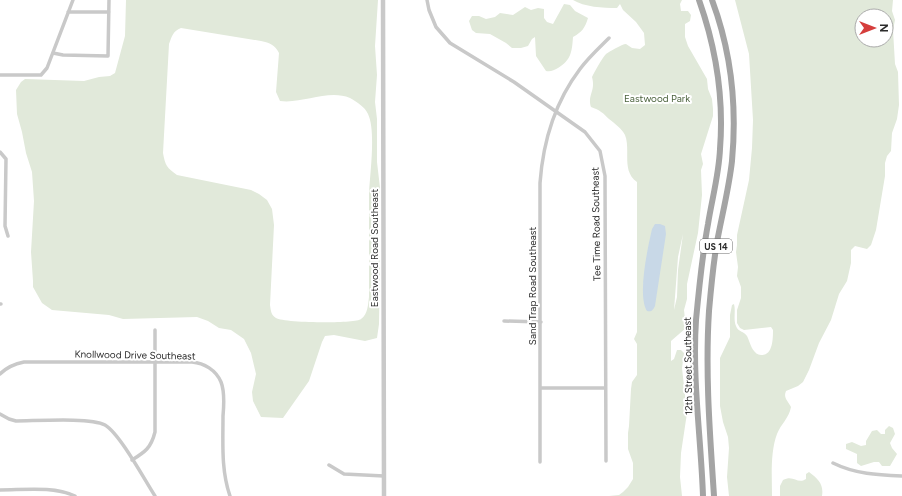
<svg xmlns="http://www.w3.org/2000/svg" width="902" height="496" font-family="Figtree,sans-serif">
	<rect width="100%" height="100%" fill="#fff"/>
	<path fill="#e1e9da" fill-rule="evenodd" d="M 126,0 L 378,0 L 375,46 L 377,75 L 375,102 L 377,119 L 377,162 L 380,188 L 379,207 L 377,214 L 380,265 L 379,324 L 377,338 L 365,341 L 334,335 L 325,336 L 322,342 L 309,381 L 283,418 L 261,417 L 253,401 L 252,392 L 256,374 L 251,353 L 244,339 L 231,330 L 219,328 L 208,321 L 197,317 L 123,319 L 109,315 L 52,310 L 42,303 L 33,287 L 33,281 L 31,252 L 34,201 L 32,172 L 26,153 L 22,132 L 17,114 L 16,90 L 21,82 L 25,79 L 84,81 L 99,77 L 110,76 L 115,73 L 125,36 ZM 181,28 L 261,41 C 270,43 275,45 279,53 L 276,92 L 280,101 C 303,104 328,89 350,98 C 357,102 365,107 368,114 C 376,131 370,173 369,193 C 369,227 369,262 369,297 C 368,304 368,314 361,319 C 355,324 284,323 276,318 C 271,315 271,311 270,305 L 274,225 L 272,209 L 267,200 L 259,194 L 251,190 L 177,175 C 167,168 165,165 163,153 L 169,44 C 172,36 173,31 181,28 Z
		M 573,0 L 682,0 L 680,4 L 681,11 L 688,11 L 691,15 L 690,21 L 685,24 L 685,37 L 688,46 L 707,79 L 708,89 L 712,99 L 713,109 L 713,116 L 701,154 L 703,164 L 701,170 L 702,195 L 698,233 L 687,284 L 687,299 L 684,310 L 686,328 L 671,341 L 671,361 L 674,359 L 677,350 L 681,350 L 684,353 L 682,368 L 687,413 L 681,453 L 680,477 L 682,496 L 609,496 L 619,495 L 623,492 L 628,487 L 633,479 L 633,463 L 628,449 L 628,433 L 629,426 L 631,389 L 632,382 L 637,375 L 637,344 L 634,339 L 637,332 L 637,182 C 621,171 631,150 625,135 C 622,129 614,123 609,119 C 603,113 600,110 591,107 C 587,95 596,91 592,77 C 594,73 602,58 606,54 C 609,52 622,44 626,44 L 632,48 L 640,49 L 645,45 L 644,33 L 636,22 L 623,10 L 620,4 L 617,8 C 603,8 584,7 573,0 ZM 683,234 L 678,270 L 677,297 L 674,310 L 678,257 Z
		M 735,0 L 893,0 L 892,11 L 895,20 L 893,30 L 895,64 L 898,72 L 899,105 L 897,119 L 892,133 L 891,151 L 887,156 L 885,163 L 885,176 L 876,230 L 871,245 L 867,249 L 855,246 L 851,250 L 851,263 L 847,281 L 839,294 L 831,320 L 819,343 L 809,370 L 803,382 L 798,386 L 786,391 C 783,398 788,401 791,407 C 789,418 781,424 777,434 C 770,453 772,476 772,496 L 729,496 L 727,477 L 729,448 L 728,437 L 723,422 L 720,406 L 720,358 L 730,337 L 730,315 L 732,305 L 734,304 C 736,311 733,319 736,326 C 738,332 744,331 747,336 C 750,342 751,349 756,353 C 756,354 761,355 761,355 C 773,356 773,338 773,330 L 771,327 L 744,330 L 740,328 L 737,323 L 737,310 L 741,298 L 741,287 L 737,276 L 738,267 L 736,252 L 737,245 L 737,235 L 749,180 L 752,148 L 753,120 L 749,54 ZM 862,16 L 886,16 L 886,40 L 862,40 Z
		M 564,4 L 570,5 L 575,11 L 588,18 C 585,28 582,32 573,37 C 572,52 571,60 558,68 C 554,70 551,72 546,71 L 536,56 L 535,37 L 532,39 L 528,46 L 521,48 L 512,48 L 506,43 L 490,34 L 476,33 L 472,30 L 469,21 L 472,16 L 479,16 L 486,19 L 495,17 L 500,13 L 513,15 L 525,7 L 531,10 L 538,8 L 544,9 L 544,18 L 547,22 L 553,24 Z
		M 889,426 L 893,428 L 895,434 L 890,443 L 892,448 L 897,454 L 890,466 L 882,466 L 879,462 L 874,462 L 861,466 L 857,463 L 857,454 L 846,449 L 846,444 L 852,442 L 861,446 L 866,445 L 866,441 L 872,431 L 877,430 L 881,434 L 885,434 L 885,430 Z
		M 809,472 C 818,479 824,484 822,496 L 780,496 L 780,486 L 783,480 C 794,474 797,485 806,479 L 806,474 Z"/>
	<path fill="#c8d8e7" d="M 655,224 L 660,224 L 665,226 L 666,234 L 655,306 C 653,310 652,312 647,311 C 637,295 648,247 652,229 Z"/>
	<g fill="none" stroke-linecap="round" stroke-linejoin="round">
		<path stroke="#c9c9c9" stroke-width="3.5" d="M 427,0 L 429,10 L 436,27 L 450,43 L 514,82 L 585,132 L 600,151 L 605,176 L 606,461
			M 68,12 L 109,12
			M 53,53 L 63,55 L 108,56 L 109,0
			M 0,75 L 41,75 L 47,68 L 73,0
			M 0,152 L 6,159 L 5,226 L 8,236
			M 0,304 L 1,304
			M 504,321 L 541,322
			M 0,374 C 7,367 14,364 24,362 L 192,362 C 204,363 216,370 221,382 C 225,392 224,405 223,416 C 223,443 221,470 230,496
			M 541,388 L 605,388
			M 0,414 L 9,419 L 16,421 C 35,421 90,417 105,425 C 120,434 144,479 155,496
			M 132,460 C 145,452 151,448 155,432 L 155,330
			M 540,462 L 540,183 C 543,142 555,102 580,69 C 588,58 599,48 609,38
			M 833,463 C 855,474 878,475 902,476
			M 329,465 L 344,474 L 384,476
			M 0,490 C 24,490 53,486 75,496"/>
		<path stroke="#c9c9c9" stroke-width="4.5" d="M 383,0 L 384,496"/>
		<path stroke="#a4a4a4" stroke-width="6" d="M 699,0 C 716,48 724,98 720,149 C 719,174 712,199 708,224 C 702,256 699,288 696,320 C 692,378 701,438 703,496
			M 712,0 C 731,51 737,107 732,161 C 729,188 722,215 717,242 C 713,265 711,288 709,311 C 705,373 710,435 714,496"/>
	</g>
	<g text-anchor="middle" dominant-baseline="central" stroke-width="4" stroke-linejoin="round" paint-order="stroke">
		<rect fill="#fff" stroke="#6b6b6b" stroke-width="1" x="700" y="239" width="32" height="14" rx="3"/>
		<g font-size="9" font-weight="bold" fill="#2c2c2c">
			<text x="716" y="246">US 14</text>
		</g>
		<g font-size="10" fill="#4c633e" stroke="#fff">
			<text x="657" y="98">Eastwood Park</text>
		</g>
		<g font-size="10" fill="#2c2c2c" stroke="#fff">
			<text transform="translate(596 224) rotate(-91)">Tee Time Road Southeast</text>
			<text transform="translate(374 248) rotate(-90)">Eastwood Road Southeast</text>
			<text transform="translate(532 286) rotate(-90)">Sand Trap Road Southeast</text>
			<text transform="translate(135 355) rotate(1)">Knollwood Drive Southeast</text>
			<text transform="translate(688 366) rotate(-91)">12th Street Southeast</text>
		</g>
	</g>
	<g transform="translate(874 28) rotate(90)"><circle r="19" fill="#ffffff" stroke="#ababab"/>
	<path d="M0-3L7 15L0 10L-7 15Z" fill="#d53e3c"/>
	<text y="-6" font-size="11" font-weight="bold" text-anchor="middle" fill="#2c2c2c">N</text>
	</g>
</svg>
